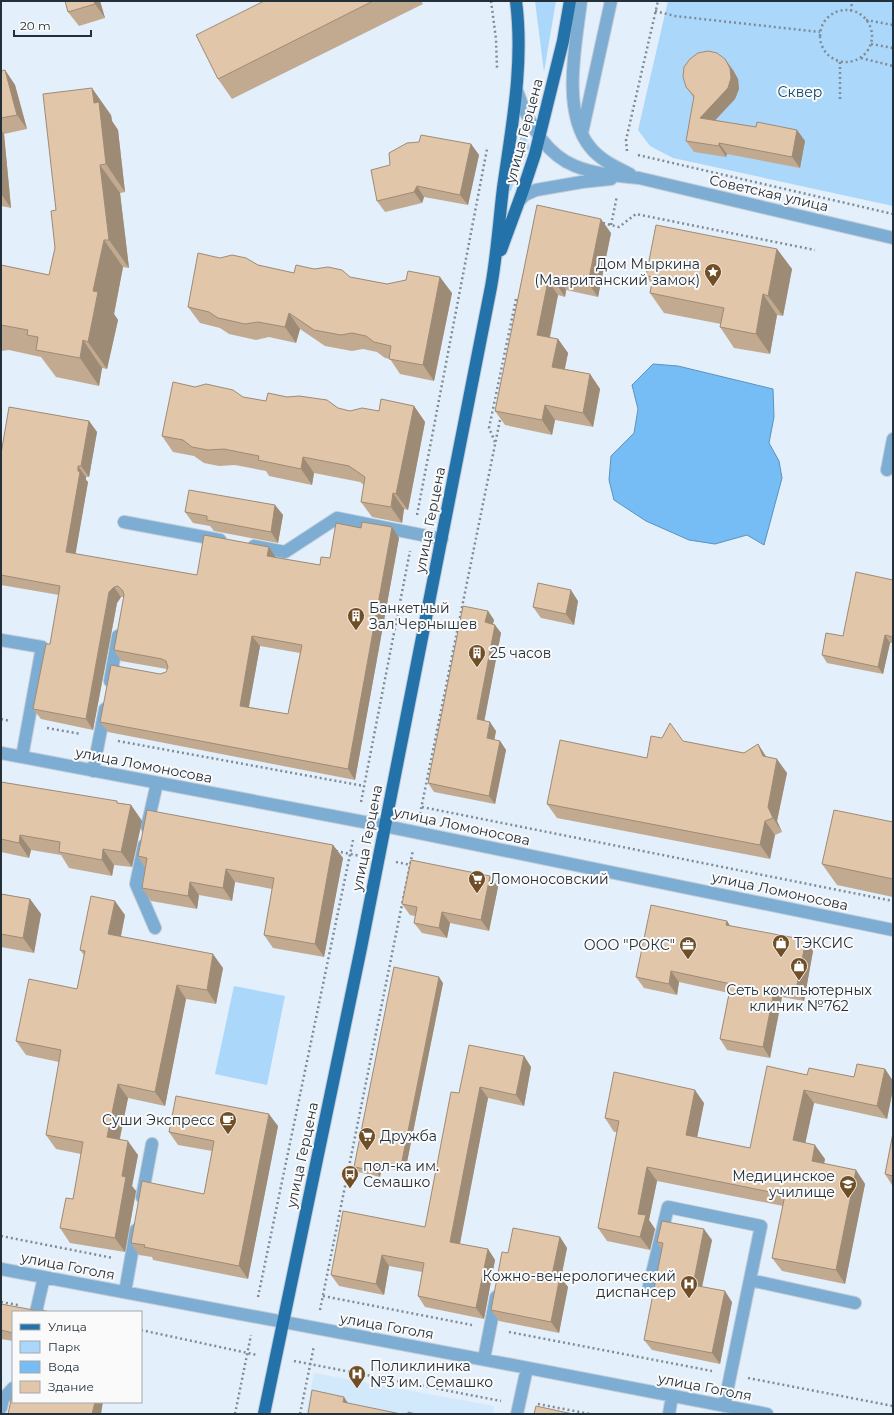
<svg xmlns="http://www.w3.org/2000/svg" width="894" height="1415" font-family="Montserrat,sans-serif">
	<rect width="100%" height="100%" fill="#e3effa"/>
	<path fill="#d2e9fc" d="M 314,1373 L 494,1406 L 493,1414 L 306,1414 Z"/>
	<path fill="#abd7fb" d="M 535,1 L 556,1 L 544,72 Z
		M 668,1 L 893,1 L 893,206 L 673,158 L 650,146 L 638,130 Z
		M 522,129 L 530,147 L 520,166 L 511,191 L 509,191 Z
		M 234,986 L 285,996 L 267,1085 L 215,1074 Z"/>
	<path fill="#76bdf5" stroke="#5d92bd" d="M 653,364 L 678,366 L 773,389 L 774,417 L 769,443 L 779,461 L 782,478 L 764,545 L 747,535 L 715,544 L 689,540 L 646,521 L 614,500 L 609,480 L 611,456 L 634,433 L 638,409 L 632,385 Z"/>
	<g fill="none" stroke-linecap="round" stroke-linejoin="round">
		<defs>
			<path id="minor" d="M 581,1 C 576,44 561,111 590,147 C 600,160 616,167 630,174
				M 517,91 C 527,120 545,154 575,166 C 595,174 617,176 639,178 L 893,238
				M 582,133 L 611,1
				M 520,200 L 525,195 L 536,190 L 582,182 L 611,179
				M 887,470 L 893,439
				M 124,522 L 220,540
				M 254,546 L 285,552 L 337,518 L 442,539
				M 1,640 L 42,647 L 22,757
				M 110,681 L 118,636
				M 1,753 L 385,826 L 893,930
				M 93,771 L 105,709
				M 147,827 L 157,783
				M 144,845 L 136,884 L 155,928
				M 142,1197 L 152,1144
				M 1,1269 C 256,1317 512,1364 767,1414
				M 750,1280 L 855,1303
				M 649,1286 L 668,1207 L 761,1226 L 724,1406
				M 125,1292 L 136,1230
				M 36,1312 L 44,1277
				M 484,1359 L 496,1297
				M 1,1408 L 3,1399 L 13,1388
				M 517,1414 L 527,1368
				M 669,1414 L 672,1396"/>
			<path id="major" d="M 501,250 L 522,193 L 535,154 L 563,41 L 570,1
				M 264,1414 L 361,948 L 491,287 C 497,254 499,221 503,188 C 512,125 524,64 516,1"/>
		</defs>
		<use href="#minor" stroke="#c0ccd7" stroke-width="14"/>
		<use href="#major" stroke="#c0ccd7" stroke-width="14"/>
		<path stroke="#7f8b95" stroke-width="2.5" stroke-dasharray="2 3" stroke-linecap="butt" d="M 491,1 L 496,39 L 497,68
			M820 36a26 26 0 1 1 52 0a26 26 0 1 1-52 0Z
			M 655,11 L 675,16 L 820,32
			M 851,11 L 852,1
			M 866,20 L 893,25
			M 871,44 L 893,48
			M 861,58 L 893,66
			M 840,99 L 840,61
			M 627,151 L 626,140 L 658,1
			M 638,155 L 893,214
			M 603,223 L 619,227 L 636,214 L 815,250
			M 611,225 L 617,196
			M 495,442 L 489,428 L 516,299 L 520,297
			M 417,515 L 487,149
			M 1,719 L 10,721
			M 47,728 L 81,734
			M 118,741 L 364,786
			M 361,802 L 410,551
			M 422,807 L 893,901
			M 420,814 L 501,415
			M 336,851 L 360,856
			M 396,862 L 411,865
			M 491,880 L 501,882
			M 1,1236 L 113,1258
			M 323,1296 L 472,1325
			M 258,1297 L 353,840
			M 1,1302 L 18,1305
			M 320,1310 L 413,850
			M 141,1330 L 257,1355
			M 509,1332 L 712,1371
			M 294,1361 L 501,1401
			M 748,1378 L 893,1406
			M 538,1404 L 590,1414
			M 235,1414 L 251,1335
			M 300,1414 L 314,1346"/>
		<use href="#minor" stroke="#7eadd3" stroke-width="12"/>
		<use href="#major" stroke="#2373aa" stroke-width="12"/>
	</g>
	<path fill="#c2aa91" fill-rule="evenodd" d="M 65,1 L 100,1 L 105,18 L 79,26 L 68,12 Z
		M 264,1 L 421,1 L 423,4 L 232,99 L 218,79 Z
		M 5,70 L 15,85 L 27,129 L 4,134 L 11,208 L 1,206 L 1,71 Z
		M 733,70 L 738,79 L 739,89 L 735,99 L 715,120 L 756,127 L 797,130 L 805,141 L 800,168 L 727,154 L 726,157 L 694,152 L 686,141 L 694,98 L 686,87 Z
		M 111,115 L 112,121 L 118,130 L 125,192 L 120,193 L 129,268 L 123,267 L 114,314 L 118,320 L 107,369 L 102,368 L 99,386 L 56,377 L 41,357 L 9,350 L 1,351 L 1,265 L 49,275 L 55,248 L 56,210 Z
		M 471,144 L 479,155 L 468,205 L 424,197 L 422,203 L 385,212 L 377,201 Z
		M 537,205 L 611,233 L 598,297 L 566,290 L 565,297 L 558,295 L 550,338 L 558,339 L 568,353 L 565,369 L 590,374 L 600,389 L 593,427 L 555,420 L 552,435 L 505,425 L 495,411 Z
		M 777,249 L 792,269 L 783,316 L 777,315 L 770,354 L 734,348 L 720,327 L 721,324 L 664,313 L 650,293 L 652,284 L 646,276 Z
		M 258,265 L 294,273 L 350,277 L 387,284 L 452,293 L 434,381 L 400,374 L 390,359 L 385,358 L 377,352 L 363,349 L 352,351 L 325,346 L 300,329 L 296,343 L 269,337 L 256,340 L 229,334 L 220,328 L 200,323 L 188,307 Z
		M 243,397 L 266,401 L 287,397 L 350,411 L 379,411 L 414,406 L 425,422 L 408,510 L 404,509 L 402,523 L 372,517 L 361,502 L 364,485 L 360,482 L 314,473 L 312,485 L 269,476 L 266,471 L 235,465 L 219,466 L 204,463 L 194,456 L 173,452 L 162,436 Z
		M 89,421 L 97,432 L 89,477 L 86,477 L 86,480 L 88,482 L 75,554 L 197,575 L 269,547 L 276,558 L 320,565 L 330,558 L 399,538 L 355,780 L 108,732 L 100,722 L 160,674 L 166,672 L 167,669 L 121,661 L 114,650 L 124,597 L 121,597 L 117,603 L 93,730 L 41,719 L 33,709 L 50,644 L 59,595 L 1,585 L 1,454 ZM 260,646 L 300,653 L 288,714 L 249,707 Z
		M 275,505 L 283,515 L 278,543 L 214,531 L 210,526 L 193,523 L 185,512 Z
		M 893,580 L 893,643 L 890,643 L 883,674 L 827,663 L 822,655 L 843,636 Z
		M 578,601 L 574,625 L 541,618 L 533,607 Z
		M 488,611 L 494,620 L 493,624 L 495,625 L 501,633 L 484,721 L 496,731 L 494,740 L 500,741 L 506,750 L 495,804 L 434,792 L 428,783 Z
		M 662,738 L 683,741 L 744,753 L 758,744 L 766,757 L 787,773 L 777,821 L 782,832 L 775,835 L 770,859 L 557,818 L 547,804 L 647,758 Z
		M 1,782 L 131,805 L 142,821 L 132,867 L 114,865 L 112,876 L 69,868 L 61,855 L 31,850 L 29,858 L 1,852 Z
		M 893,822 L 893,897 L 837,885 L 822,864 Z
		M 333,845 L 343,858 L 324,957 L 273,948 L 264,935 L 272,889 L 235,882 L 232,901 L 199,895 L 197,909 L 151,901 L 142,888 L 145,868 L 138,856 Z
		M 490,876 L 498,887 L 489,931 L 450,923 L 447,938 L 422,933 L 414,923 L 415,916 L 410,915 L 402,904 Z
		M 1,894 L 30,899 L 41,914 L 34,953 L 1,947 Z
		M 125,915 L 121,937 L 223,968 L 216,1004 L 186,999 L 165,1106 L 128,1098 L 120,1139 L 138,1155 L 132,1186 L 136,1191 L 125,1252 L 70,1243 L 60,1228 L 73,1199 L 81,1154 L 56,1149 L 46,1135 L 59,1062 L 26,1055 L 16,1041 L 77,989 L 84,955 L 80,950 Z
		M 727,921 L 730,926 L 813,951 L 804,1001 L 782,997 L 770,1058 L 727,1050 L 720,1039 L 729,993 L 679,982 L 677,995 L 644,988 L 636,977 Z
		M 443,983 L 405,1172 L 382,1167 L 380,1177 L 358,1172 L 354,1167 Z
		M 524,1056 L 531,1067 L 524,1106 L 488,1098 L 460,1244 L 488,1249 L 495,1260 L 484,1319 L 425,1307 L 418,1296 L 422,1272 L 389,1266 L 384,1295 L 339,1286 L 331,1275 L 425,1227 L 459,1093 Z
		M 885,1069 L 893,1081 L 893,1089 L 887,1119 L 814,1103 L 805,1143 L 825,1159 L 824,1164 L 856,1170 L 865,1184 L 845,1284 L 782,1271 L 772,1258 L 783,1206 L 657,1181 L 649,1220 L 655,1229 L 650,1250 L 607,1241 L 598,1228 L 617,1132 L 614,1132 L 605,1118 L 704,1103 L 697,1137 L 750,1148 L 807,1075 L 854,1077 Z
		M 278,1126 L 248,1279 L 153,1260 L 152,1257 L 139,1255 L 131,1243 L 204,1194 L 212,1151 L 178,1145 L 169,1132 Z
		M 893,1133 L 893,1185 L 892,1185 L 885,1174 Z
		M 560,1237 L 567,1248 L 561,1278 L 568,1287 L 559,1333 L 499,1321 L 491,1310 L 508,1253 Z
		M 712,1240 L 702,1287 L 732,1302 L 720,1364 L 652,1350 L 644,1340 L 662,1250 L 657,1242 Z
		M 1,1304 L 28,1309 L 42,1312 L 13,1312 L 13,1341 L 1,1339 Z"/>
	<path fill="#9e8b76" d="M 94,1 L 100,1 L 105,18 L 95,4 Z
		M 725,59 L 733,70 L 738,79 L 739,89 L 735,99 L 707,129 L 700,118 Z
		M 5,70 L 15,85 L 27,129 L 17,115 Z
		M 92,88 L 111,115 L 112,121 L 118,130 L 125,192 L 106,164 L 94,103 Z
		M 1,130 L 4,134 L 11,208 L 1,194 Z
		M 797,130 L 805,141 L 800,168 L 792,157 Z
		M 719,143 L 727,154 L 726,157 L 719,146 Z
		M 471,144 L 479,155 L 468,205 L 460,195 Z
		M 100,165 L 120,193 L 129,268 L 109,240 Z
		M 417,186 L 424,197 L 422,203 L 414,192 Z
		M 601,219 L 611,233 L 598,297 L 588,283 Z
		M 104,240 L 123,267 L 114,314 L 118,320 L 107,369 L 88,342 L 93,291 Z
		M 777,249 L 792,269 L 783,316 L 768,296 Z
		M 556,276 L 566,290 L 565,297 L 555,282 Z
		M 440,277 L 452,293 L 434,381 L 423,365 Z
		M 548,281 L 558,295 L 547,349 L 537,335 Z
		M 763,294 L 777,315 L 770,354 L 756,334 Z
		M 289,313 L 300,329 L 296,343 L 285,327 Z
		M 558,339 L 568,353 L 562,381 L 552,367 Z
		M 83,340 L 102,368 L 99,386 L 80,358 Z
		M 590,374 L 600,389 L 593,427 L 583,413 Z
		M 545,405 L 555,420 L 552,435 L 542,420 Z
		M 414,406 L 425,422 L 408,510 L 396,494 Z
		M 89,421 L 97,432 L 89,477 L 81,466 Z
		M 303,457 L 314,473 L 312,485 L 301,469 Z
		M 78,466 L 86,477 L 86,480 L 88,482 L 74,563 L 66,552 L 78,471 Z
		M 393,493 L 404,509 L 402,523 L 391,507 Z
		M 275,505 L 283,515 L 278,543 L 271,532 Z
		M 392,527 L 399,538 L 355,780 L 348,769 Z
		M 269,547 L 276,558 L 267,556 Z
		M 114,587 L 121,597 L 117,603 L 93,730 L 86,719 L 109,592 Z
		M 571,590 L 578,601 L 574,625 L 566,614 Z
		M 488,611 L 494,620 L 491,631 L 485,622 Z
		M 495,625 L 501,633 L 483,728 L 477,719 Z
		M 885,635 L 890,643 L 883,674 L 878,667 Z
		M 252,636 L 260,646 L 247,717 L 240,706 Z
		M 490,722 L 496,731 L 493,747 L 487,738 Z
		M 500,741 L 506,750 L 495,804 L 489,796 Z
		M 758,744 L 767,758 L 763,756 Z
		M 777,759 L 787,773 L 777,821 L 782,832 L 773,818 L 768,807 Z
		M 131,805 L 142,821 L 132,867 L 121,852 Z
		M 765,821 L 775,835 L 770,859 L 760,845 Z
		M 20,835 L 31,850 L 29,858 L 19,843 Z
		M 333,845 L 343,858 L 324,957 L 315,944 Z
		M 103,849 L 114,865 L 112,876 L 102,860 Z
		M 226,869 L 235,882 L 232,901 L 223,888 Z
		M 490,876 L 498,887 L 489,931 L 481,920 Z
		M 190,882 L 199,895 L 197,909 L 188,896 Z
		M 30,899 L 41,914 L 34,953 L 23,938 Z
		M 115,901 L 125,915 L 118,949 L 108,934 Z
		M 442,912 L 450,923 L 447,938 L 439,928 Z
		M 727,921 L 734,932 L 726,925 Z
		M 806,940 L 813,951 L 804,1001 L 796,990 Z
		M 213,954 L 223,968 L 216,1004 L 207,990 Z
		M 671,971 L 679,982 L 677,995 L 669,984 Z
		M 439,977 L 443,983 L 405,1172 L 401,1166 Z
		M 177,985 L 186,999 L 165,1106 L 155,1092 Z
		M 775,986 L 782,997 L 770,1058 L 763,1047 Z
		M 524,1056 L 531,1067 L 524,1106 L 516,1095 Z
		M 885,1069 L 893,1081 L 893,1089 L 887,1119 L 877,1106 Z
		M 118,1084 L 128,1098 L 117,1151 L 107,1137 Z
		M 480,1087 L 488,1098 L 458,1253 L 450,1242 Z
		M 695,1090 L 704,1103 L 695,1148 L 686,1135 Z
		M 804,1090 L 814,1103 L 803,1154 L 793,1140 Z
		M 269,1114 L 278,1126 L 248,1279 L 239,1266 Z
		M 128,1141 L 138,1155 L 132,1186 L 136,1191 L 125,1252 L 115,1238 L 122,1176 Z
		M 815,1145 L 825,1159 L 821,1175 L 812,1161 Z
		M 378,1162 L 382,1167 L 380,1177 L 376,1171 Z
		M 647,1167 L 657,1181 L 649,1220 L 655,1229 L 650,1250 L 640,1237 L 638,1214 Z
		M 856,1170 L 865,1184 L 845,1284 L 836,1270 Z
		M 704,1229 L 712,1240 L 700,1296 L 693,1285 Z
		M 560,1237 L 567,1248 L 561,1278 L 568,1287 L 559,1333 L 551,1322 L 552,1275 Z
		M 488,1249 L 495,1260 L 484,1319 L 476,1308 Z
		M 382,1255 L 389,1266 L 384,1295 L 376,1284 Z
		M 725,1291 L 732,1302 L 720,1364 L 712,1353 Z
		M 344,1397 L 350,1406 L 343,1402 Z
		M 95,1402 L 103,1402 L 101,1414 L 92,1414 Z"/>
	<path fill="#e1c6a9" stroke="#9e8b76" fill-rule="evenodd" d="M 65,1 L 94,1 L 95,4 L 68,12 Z
		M 264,1 L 373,1 L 218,79 L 196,35 Z
		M 708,51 L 717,53 L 725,59 L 730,68 L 731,78 L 728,88 L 700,118 L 756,127 L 757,122 L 797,130 L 792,157 L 719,143 L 719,146 L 686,141 L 694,96 L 686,87 L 683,77 L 684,67 L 690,59 L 698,53 Z
		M 5,70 L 17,115 L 1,118 L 1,71 Z
		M 92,88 L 94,103 L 99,102 L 106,164 L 100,165 L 109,240 L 104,240 L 93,291 L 98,292 L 88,342 L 83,340 L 80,358 L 36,350 L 38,337 L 27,335 L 28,330 L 1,325 L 1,265 L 49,275 L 55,248 L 51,211 L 56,210 L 43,94 Z
		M 421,135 L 471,144 L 460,195 L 417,186 L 414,192 L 377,201 L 371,170 L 390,165 L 389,153 L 407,143 L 419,142 Z
		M 537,205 L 601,219 L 588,283 L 556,276 L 555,282 L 548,281 L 537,335 L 558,339 L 552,367 L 590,374 L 583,413 L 545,405 L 542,420 L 495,411 Z
		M 656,225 L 777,249 L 768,296 L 763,294 L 756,334 L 720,327 L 724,308 L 650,293 L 653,277 L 646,276 Z
		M 198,253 L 220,258 L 232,255 L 246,258 L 258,265 L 294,273 L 296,265 L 314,269 L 328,267 L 342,270 L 350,277 L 387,284 L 406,280 L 408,271 L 440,277 L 423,365 L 389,359 L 391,346 L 374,342 L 366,336 L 352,333 L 341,335 L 314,330 L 289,313 L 285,327 L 258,322 L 245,324 L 223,319 L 218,318 L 209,312 L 188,307 Z
		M 173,382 L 195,387 L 206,384 L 233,390 L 243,397 L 266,401 L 268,393 L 287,397 L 299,396 L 327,400 L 338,408 L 350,411 L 362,408 L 379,411 L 381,399 L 414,406 L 396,494 L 393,493 L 391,507 L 361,502 L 365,477 L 349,466 L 303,457 L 301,469 L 258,460 L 259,456 L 224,449 L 208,450 L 192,447 L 183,440 L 162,436 Z
		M 9,407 L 89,421 L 81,466 L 78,466 L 78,471 L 80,472 L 66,552 L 197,575 L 204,535 L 269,547 L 267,556 L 320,565 L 321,557 L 330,558 L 336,523 L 361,528 L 362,522 L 392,527 L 348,769 L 100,722 L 111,665 L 160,674 L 166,672 L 168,667 L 166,661 L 162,659 L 114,650 L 124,595 L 123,591 L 118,586 L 114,587 L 109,592 L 86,719 L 33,709 L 46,644 L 50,644 L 60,586 L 1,575 L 1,454 ZM 252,636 L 302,645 L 288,714 L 240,706 Z
		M 189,490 L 275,505 L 271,532 L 207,520 L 207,516 L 185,512 Z
		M 856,572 L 893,580 L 893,637 L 885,635 L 878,667 L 822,655 L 826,633 L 843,636 Z
		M 538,583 L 571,590 L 566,614 L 533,607 Z
		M 463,606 L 488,611 L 485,622 L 495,625 L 477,719 L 490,722 L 487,738 L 500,741 L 489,796 L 428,783 Z
		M 670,723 L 683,741 L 744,753 L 758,744 L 763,756 L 777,759 L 768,807 L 773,818 L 765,821 L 760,845 L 547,804 L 560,740 L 647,758 L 651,736 L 662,738 Z
		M 1,782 L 117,801 L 117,803 L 131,805 L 121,852 L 103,849 L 102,860 L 59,852 L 60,842 L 20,835 L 19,843 L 1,839 Z
		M 147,810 L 333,845 L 315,944 L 264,935 L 274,878 L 226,869 L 223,888 L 190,882 L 188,896 L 142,888 L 147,858 L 138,856 Z
		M 834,810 L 893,822 L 893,879 L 822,864 Z
		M 411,860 L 490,876 L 481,920 L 442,912 L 439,928 L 414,923 L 417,907 L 402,904 Z
		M 1,894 L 30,899 L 23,938 L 1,934 Z
		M 91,896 L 115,901 L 108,934 L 213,954 L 207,990 L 177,985 L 155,1092 L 118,1084 L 107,1137 L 128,1141 L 122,1176 L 126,1177 L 115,1238 L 60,1228 L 66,1198 L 73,1199 L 83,1142 L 46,1135 L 61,1050 L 16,1041 L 29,979 L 77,989 L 85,951 L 80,950 Z
		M 651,905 L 727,921 L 726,925 L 806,940 L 796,990 L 775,986 L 763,1047 L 720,1039 L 731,984 L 671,971 L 669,984 L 636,977 Z
		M 394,967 L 439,977 L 401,1166 L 378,1162 L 376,1171 L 354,1167 Z
		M 469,1045 L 524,1056 L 516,1095 L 480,1087 L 450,1242 L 488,1249 L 476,1308 L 418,1296 L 424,1263 L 382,1255 L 376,1284 L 331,1275 L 343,1211 L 425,1227 L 451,1092 L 459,1093 Z
		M 857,1064 L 885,1069 L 877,1106 L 804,1090 L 793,1140 L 815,1145 L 812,1161 L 856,1170 L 836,1270 L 772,1258 L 785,1195 L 647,1167 L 638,1214 L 646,1215 L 640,1237 L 598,1228 L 619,1121 L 605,1118 L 614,1072 L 695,1090 L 686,1135 L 750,1148 L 767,1066 L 807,1075 L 809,1068 L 854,1077 Z
		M 176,1096 L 269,1114 L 239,1266 L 144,1247 L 145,1245 L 131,1243 L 142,1181 L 204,1194 L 214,1141 L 169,1132 Z
		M 893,1133 L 893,1176 L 885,1174 Z
		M 662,1221 L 704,1229 L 693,1285 L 725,1291 L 712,1353 L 644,1340 L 663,1243 L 657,1242 Z
		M 513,1228 L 560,1237 L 552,1275 L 560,1276 L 551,1322 L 491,1310 L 502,1252 L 508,1253 Z
		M 1,1304 L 28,1309 L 42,1312 L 42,1310 L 50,1312 L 13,1312 L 13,1333 L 1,1330 Z
		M 312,1390 L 344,1397 L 343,1402 L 401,1414 L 308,1414 Z
		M 13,1391 L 13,1402 L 95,1402 L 92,1414 L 8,1414 Z
		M 536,1406 L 573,1414 L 534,1414 Z
		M 408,1412 L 416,1414 L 408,1414 Z"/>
	<defs>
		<symbol id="sight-pin" viewBox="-11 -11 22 30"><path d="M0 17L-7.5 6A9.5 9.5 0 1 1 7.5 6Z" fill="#704e26" stroke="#fafafa"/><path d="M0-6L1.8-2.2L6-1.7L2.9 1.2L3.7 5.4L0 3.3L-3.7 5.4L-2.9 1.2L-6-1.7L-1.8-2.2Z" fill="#fff"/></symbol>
		<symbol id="building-pin" viewBox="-11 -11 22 30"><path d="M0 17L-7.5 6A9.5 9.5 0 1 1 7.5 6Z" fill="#704e26" stroke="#fafafa"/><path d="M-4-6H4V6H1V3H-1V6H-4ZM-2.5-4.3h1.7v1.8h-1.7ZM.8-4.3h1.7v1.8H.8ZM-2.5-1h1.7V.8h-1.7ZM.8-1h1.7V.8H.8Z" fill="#fff"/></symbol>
		<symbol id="supermarket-pin" viewBox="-11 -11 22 30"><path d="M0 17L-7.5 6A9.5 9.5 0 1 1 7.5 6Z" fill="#704e26" stroke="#fafafa"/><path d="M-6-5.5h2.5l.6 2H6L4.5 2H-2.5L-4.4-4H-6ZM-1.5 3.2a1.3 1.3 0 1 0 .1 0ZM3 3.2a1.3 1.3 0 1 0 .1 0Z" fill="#fff"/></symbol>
		<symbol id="shop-pin" viewBox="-11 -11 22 30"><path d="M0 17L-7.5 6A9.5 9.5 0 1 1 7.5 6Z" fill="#704e26" stroke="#fafafa"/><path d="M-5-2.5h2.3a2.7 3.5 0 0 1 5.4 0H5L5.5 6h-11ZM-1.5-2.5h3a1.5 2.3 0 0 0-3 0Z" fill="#fff"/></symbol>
		<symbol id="office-pin" viewBox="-11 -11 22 30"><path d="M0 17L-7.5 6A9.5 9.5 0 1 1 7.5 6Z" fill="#704e26" stroke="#fafafa"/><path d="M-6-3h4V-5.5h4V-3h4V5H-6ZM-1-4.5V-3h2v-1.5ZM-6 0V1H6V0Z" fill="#fff"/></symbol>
		<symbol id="cafe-pin" viewBox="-11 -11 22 30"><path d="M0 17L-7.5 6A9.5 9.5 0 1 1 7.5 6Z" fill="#704e26" stroke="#fafafa"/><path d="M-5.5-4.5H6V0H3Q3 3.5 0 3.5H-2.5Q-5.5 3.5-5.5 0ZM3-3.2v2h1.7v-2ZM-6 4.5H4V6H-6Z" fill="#fff"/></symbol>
		<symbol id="bus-pin" viewBox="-11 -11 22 30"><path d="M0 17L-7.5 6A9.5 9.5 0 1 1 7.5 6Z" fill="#704e26" stroke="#fafafa"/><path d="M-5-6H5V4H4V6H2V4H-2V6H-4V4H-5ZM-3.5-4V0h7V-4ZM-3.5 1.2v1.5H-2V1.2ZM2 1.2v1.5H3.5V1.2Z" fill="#fff"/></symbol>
		<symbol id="university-pin" viewBox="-11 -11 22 30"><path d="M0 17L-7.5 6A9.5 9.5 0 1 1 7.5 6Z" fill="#704e26" stroke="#fafafa"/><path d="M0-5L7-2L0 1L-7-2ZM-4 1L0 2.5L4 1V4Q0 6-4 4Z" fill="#fff"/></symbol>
		<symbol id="hospital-pin" viewBox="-11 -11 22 30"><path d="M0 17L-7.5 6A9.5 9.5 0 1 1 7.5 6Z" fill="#704e26" stroke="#fafafa"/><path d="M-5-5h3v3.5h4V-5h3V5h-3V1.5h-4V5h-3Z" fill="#fff"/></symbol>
	</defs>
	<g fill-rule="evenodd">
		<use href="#sight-pin" x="703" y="262" width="20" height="27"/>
		<use href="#building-pin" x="346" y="606" width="20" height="27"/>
		<use href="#building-pin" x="467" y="643" width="20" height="27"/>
		<use href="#supermarket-pin" x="467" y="869" width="20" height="27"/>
		<use href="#shop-pin" x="771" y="933" width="20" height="27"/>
		<use href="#office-pin" x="678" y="935" width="20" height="27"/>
		<use href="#shop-pin" x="789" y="956" width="20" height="27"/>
		<use href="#cafe-pin" x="218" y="1110" width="20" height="27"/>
		<use href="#supermarket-pin" x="357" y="1126" width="20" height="27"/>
		<use href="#bus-pin" x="340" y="1164" width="20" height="27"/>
		<use href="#university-pin" x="838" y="1174" width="20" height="27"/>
		<use href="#hospital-pin" x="679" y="1274" width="20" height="27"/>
		<use href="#hospital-pin" x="347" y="1364" width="20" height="27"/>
	</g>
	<g text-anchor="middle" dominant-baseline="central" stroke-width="4" stroke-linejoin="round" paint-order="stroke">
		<g font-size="14" fill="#0f466a" stroke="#fafafa">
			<text x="800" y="92">Сквер</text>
		</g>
		<g font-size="14" fill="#232f39" stroke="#fafafa">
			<text transform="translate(524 131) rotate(-75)">улица Герцена</text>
			<text transform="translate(769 193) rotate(13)">Советская улица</text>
			<text transform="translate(430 520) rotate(-79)">улица Герцена</text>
			<text transform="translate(144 765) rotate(11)">улица Ломоносова</text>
			<text transform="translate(462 826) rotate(12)">улица Ломоносова</text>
			<text transform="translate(367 838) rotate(-79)">улица Герцена</text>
			<text transform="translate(780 891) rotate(12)">улица Ломоносова</text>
			<text transform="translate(302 1155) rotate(-78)">улица Герцена</text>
			<text transform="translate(68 1266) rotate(11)">улица Гоголя</text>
			<text transform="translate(387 1326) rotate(10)">улица Гоголя</text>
			<text transform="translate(705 1387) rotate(11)">улица Гоголя</text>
		</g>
		<g font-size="14" fill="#232f39" stroke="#fafafa" text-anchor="start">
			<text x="700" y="264" text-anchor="end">Дом Мыркина<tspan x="700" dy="16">(Мавританский замок)</tspan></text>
			<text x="369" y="608">Банкетный<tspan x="369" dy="16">Зал Чернышев</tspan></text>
			<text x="490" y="653">25 часов</text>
			<text x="490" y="879">Ломоносовский</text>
			<text x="794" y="943">ТЭКСИС</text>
			<text x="675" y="945" text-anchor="end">ООО "РОКС"</text>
			<text x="799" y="990" text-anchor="middle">Сеть компьютерных<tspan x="799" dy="16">клиник №762</tspan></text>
			<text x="215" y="1120" text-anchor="end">Суши Экспресс</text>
			<text x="380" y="1136">Дружба</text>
			<text x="363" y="1166">пол-ка им.<tspan x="363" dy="16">Семашко</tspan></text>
			<text x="835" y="1176" text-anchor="end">Медицинское<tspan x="835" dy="16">училище</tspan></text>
			<text x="676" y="1276" text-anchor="end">Кожно-венерологический<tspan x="676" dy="16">диспансер</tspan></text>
			<text x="370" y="1366">Поликлиника<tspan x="370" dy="16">№3 им. Семашко</tspan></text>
		</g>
	</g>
	<rect width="894" height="1415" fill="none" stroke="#232f39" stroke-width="4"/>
	<rect x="12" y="1311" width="130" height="92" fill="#fafafa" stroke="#a4a9ad"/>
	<rect x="20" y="1324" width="20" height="6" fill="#2373aa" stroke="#a4a9ad"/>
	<text x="48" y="1331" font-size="12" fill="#232f39">Улица</text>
	<rect x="20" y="1341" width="20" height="12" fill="#abd7fb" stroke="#a4a9ad"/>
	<text x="48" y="1351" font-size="12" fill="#232f39">Парк</text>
	<rect x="20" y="1361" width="20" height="12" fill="#76bdf5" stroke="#a4a9ad"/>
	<text x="48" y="1371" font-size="12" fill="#232f39">Вода</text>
	<rect x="20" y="1381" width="20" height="12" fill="#e1c6a9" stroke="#a4a9ad"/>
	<text x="48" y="1391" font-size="12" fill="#232f39">Здание</text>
	<path d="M14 30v6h77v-6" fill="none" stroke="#232f39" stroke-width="2"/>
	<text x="20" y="30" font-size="12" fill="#232f39" stroke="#fafafa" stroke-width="3" paint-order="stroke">20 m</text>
</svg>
